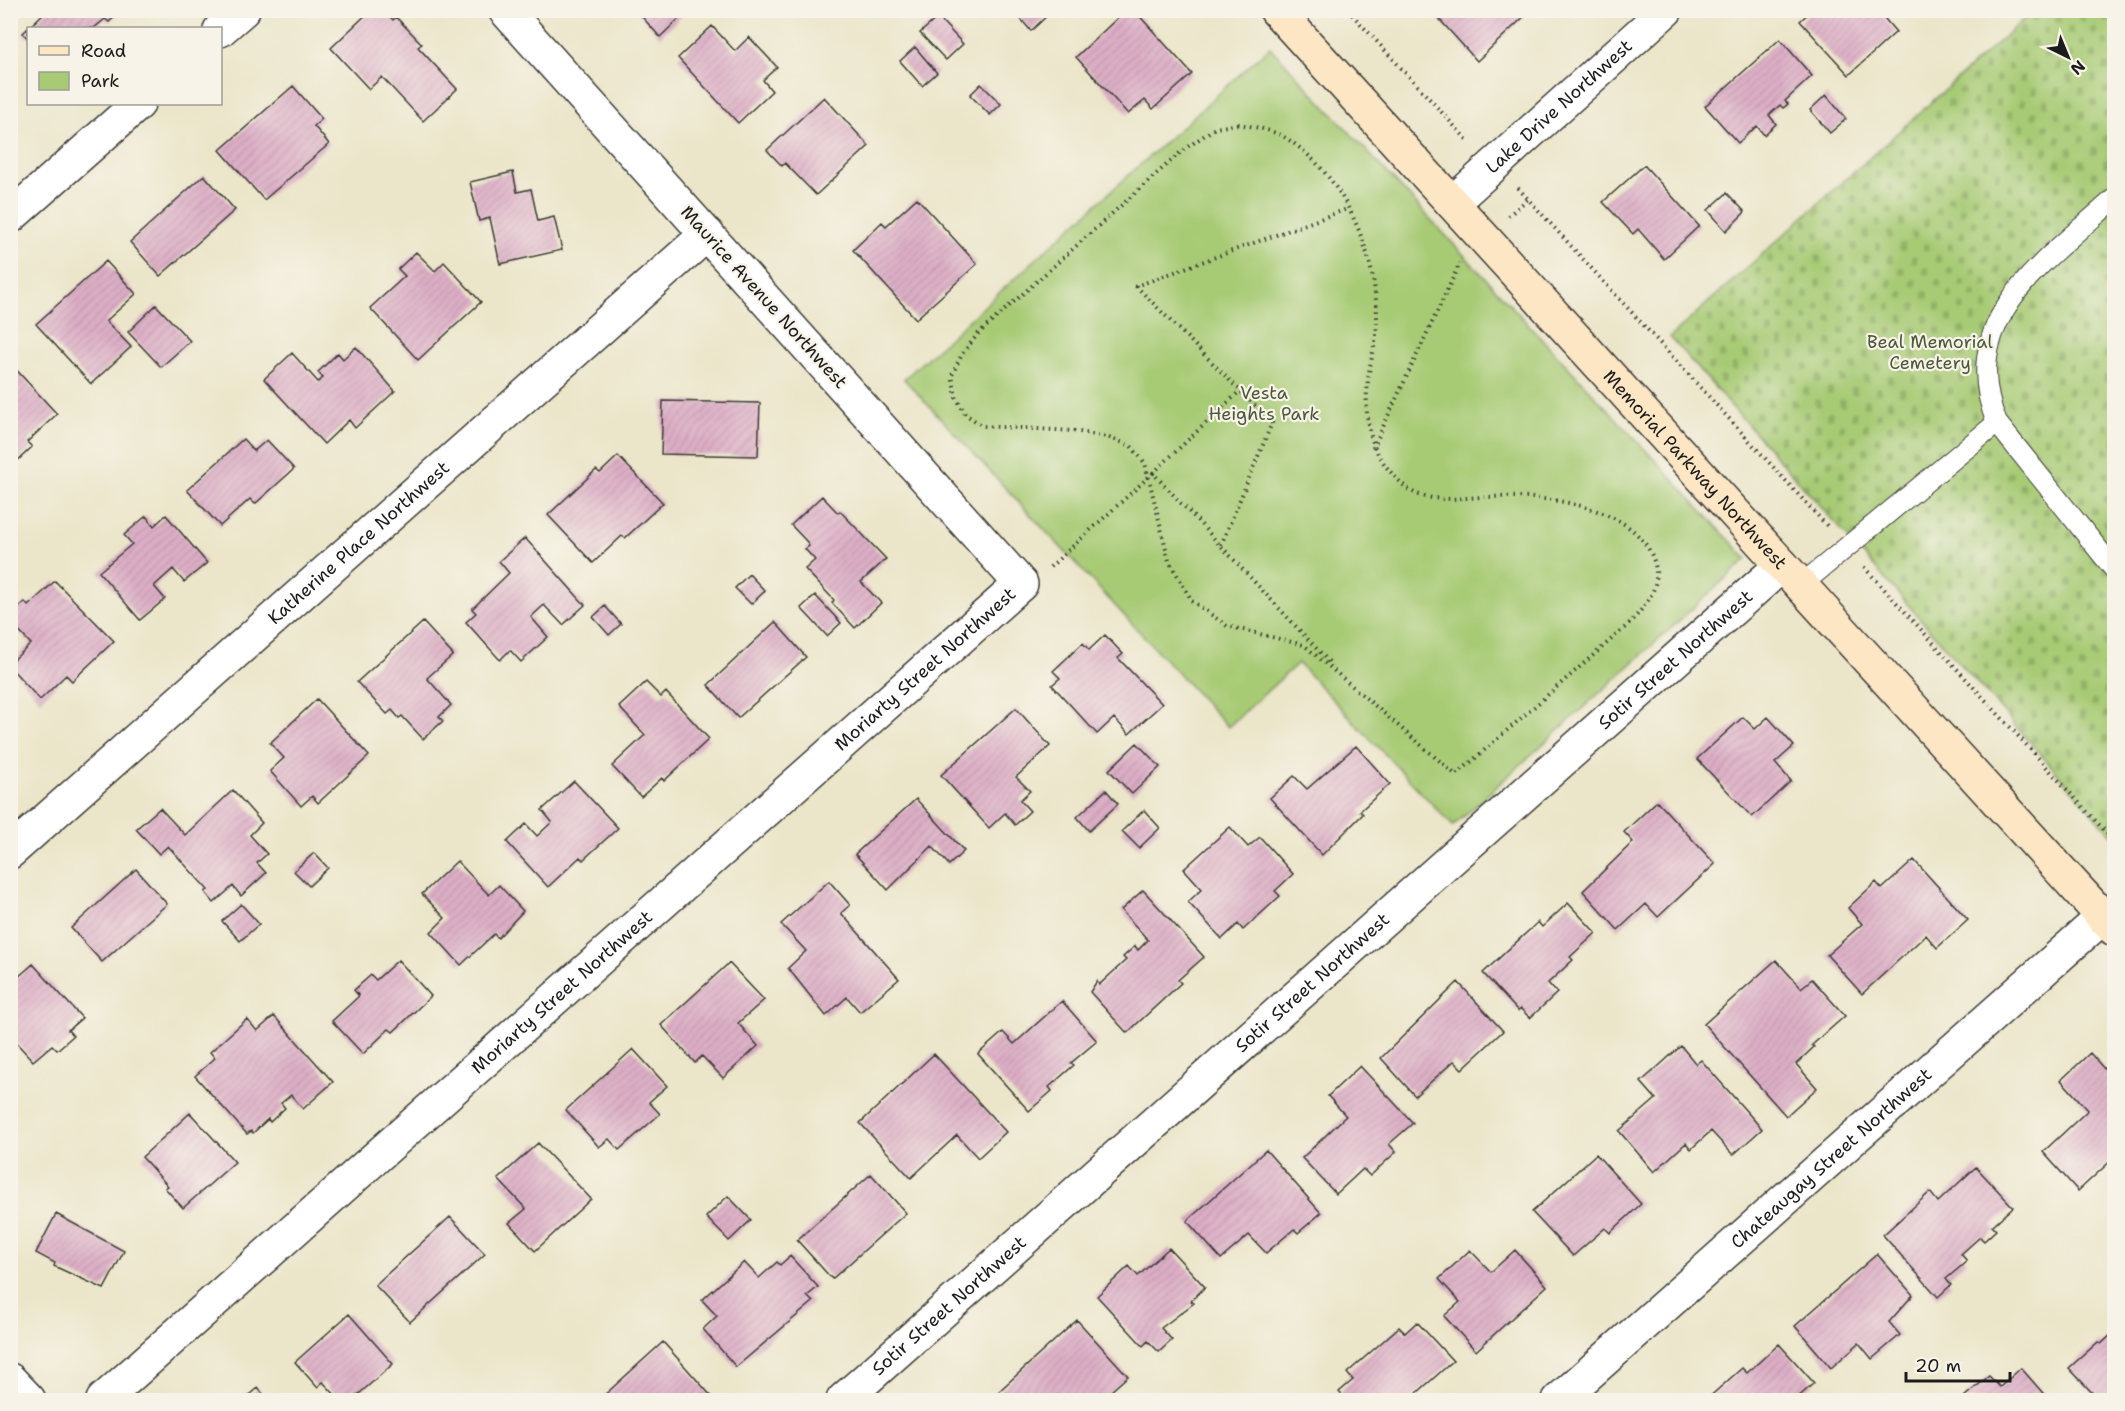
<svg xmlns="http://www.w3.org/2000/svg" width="2125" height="1411" font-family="'Shantell Sans',sans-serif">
	<defs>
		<pattern id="cemetery-stones" width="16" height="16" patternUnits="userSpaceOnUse" patternTransform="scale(1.5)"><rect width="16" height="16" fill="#a7cb75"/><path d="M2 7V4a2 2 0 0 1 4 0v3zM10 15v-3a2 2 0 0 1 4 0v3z" fill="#8fae65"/></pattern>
		<pattern id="building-hatch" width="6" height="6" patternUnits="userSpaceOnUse" patternTransform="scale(1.5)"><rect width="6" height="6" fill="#ddafc6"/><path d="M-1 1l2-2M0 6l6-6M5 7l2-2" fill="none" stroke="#bd96aa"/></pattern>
	</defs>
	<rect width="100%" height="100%" fill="#f7f3e8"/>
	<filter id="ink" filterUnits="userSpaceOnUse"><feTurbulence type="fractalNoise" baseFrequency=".0167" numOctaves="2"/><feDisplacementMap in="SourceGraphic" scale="12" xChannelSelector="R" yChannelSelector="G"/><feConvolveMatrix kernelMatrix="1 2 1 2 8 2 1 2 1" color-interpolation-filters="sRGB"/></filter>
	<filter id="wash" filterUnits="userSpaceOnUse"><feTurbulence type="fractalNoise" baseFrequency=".008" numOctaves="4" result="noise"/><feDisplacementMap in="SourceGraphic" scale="24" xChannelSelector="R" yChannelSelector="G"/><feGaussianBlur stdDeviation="1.35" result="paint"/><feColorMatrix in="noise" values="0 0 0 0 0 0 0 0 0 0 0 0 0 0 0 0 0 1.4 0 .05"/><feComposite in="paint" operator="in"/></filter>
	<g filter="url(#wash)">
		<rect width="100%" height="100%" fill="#ebe5c9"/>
		<path fill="url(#cemetery-stones)" stroke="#627448" stroke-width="1.5" d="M 2033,11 L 2114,11 L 2114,837 L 1670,337 Z"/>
		<path fill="#a7cb75" stroke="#627448" stroke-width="1.5" d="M 1270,47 L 1747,559 L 1453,826 L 1298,663 L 1228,727 L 904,379 Z"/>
		<g id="blocks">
			<path fill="url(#building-hatch)" d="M 47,10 L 122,10 L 109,22 L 105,19 L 94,28 L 28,28 L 28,39 L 23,33 Z
				M 371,10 L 384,10 L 393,20 L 396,17 L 422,44 L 418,47 L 457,89 L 423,121 L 382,77 L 369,89 L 331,48 Z
				M 636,10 L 688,10 L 660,37 Z
				M 1013,10 L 1053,10 L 1031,31 Z
				M 1126,10 L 1134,10 L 1192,74 L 1153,109 L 1145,100 L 1128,114 L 1076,57 Z
				M 1431,10 L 1531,10 L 1477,61 Z
				M 1812,10 L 1895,10 L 1885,19 L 1896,32 L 1849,75 L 1800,21 Z
				M 938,17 L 963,44 L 946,60 L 920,33 Z
				M 712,26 L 735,51 L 749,37 L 777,67 L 763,80 L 772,91 L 738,123 L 678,58 Z
				M 1780,39 L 1812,76 L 1785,101 L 1788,104 L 1783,108 L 1780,105 L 1769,115 L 1776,124 L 1764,135 L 1757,126 L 1738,143 L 1705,106 Z
				M 915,47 L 937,73 L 922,86 L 900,61 Z
				M 981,84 L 1001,104 L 990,115 L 970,95 Z
				M 293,86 L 322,119 L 314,126 L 329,144 L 264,200 L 220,150 Z
				M 1826,95 L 1846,119 L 1830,133 L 1810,110 Z
				M 824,97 L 869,146 L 816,195 L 785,163 L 782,166 L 767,150 Z
				M 1644,165 L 1699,226 L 1664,259 L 1638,229 L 1633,234 L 1603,202 Z
				M 513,172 L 517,192 L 531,189 L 538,221 L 554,217 L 562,250 L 500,264 L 490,218 L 479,221 L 470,182 Z
				M 204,175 L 235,210 L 160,276 L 130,242 Z
				M 1727,193 L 1745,212 L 1726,231 L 1708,210 Z
				M 917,198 L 977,264 L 916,319 L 853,250 L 882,222 L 886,226 Z
				M 416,252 L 435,271 L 444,262 L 481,302 L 418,360 L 370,308 L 405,276 L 398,269 Z
				M 106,261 L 136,294 L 106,321 L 131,347 L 91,384 L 36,324 Z
				M 156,305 L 190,341 L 161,367 L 128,332 Z
				M 356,347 L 395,391 L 355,428 L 349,420 L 324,444 L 264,379 L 292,353 L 318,382 L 323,378 L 318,372 L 338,353 L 343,359 Z
				M 10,363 L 57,414 L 27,442 L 32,447 L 13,465 Z
				M 663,401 L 760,403 L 758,456 L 661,454 Z
				M 243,439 L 254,451 L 267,440 L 294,469 L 255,504 L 250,499 L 220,526 L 187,490 Z
				M 618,456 L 663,503 L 625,538 L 622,536 L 593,563 L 548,515 L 596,470 L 600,473 Z
				M 822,496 L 838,513 L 840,511 L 886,559 L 861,582 L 881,603 L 855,628 L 832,603 L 834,600 L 805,569 L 815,560 L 805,549 L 809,546 L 807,542 L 791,525 Z
				M 166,515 L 207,563 L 184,582 L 173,569 L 154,586 L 165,599 L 140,620 L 99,572 L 132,544 L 124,535 L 146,516 L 154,526 Z
				M 525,538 L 585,605 L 563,625 L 544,605 L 531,617 L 548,637 L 521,662 L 510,650 L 500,660 L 466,622 L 476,613 L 472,609 L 509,573 L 499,561 Z
				M 749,574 L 765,591 L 751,604 L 735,588 Z
				M 55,581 L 114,641 L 72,681 L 66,675 L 40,700 L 10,667 L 10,663 L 31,644 L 10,622 L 10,615 L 25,602 L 28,606 Z
				M 815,595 L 841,623 L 827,636 L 801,608 Z
				M 605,606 L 621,624 L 609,635 L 593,617 Z
				M 423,622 L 453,655 L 427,678 L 451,705 L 439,717 L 443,721 L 423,739 L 402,716 L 399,718 L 392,710 L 387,714 L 357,682 Z
				M 775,622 L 806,657 L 738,718 L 708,685 Z
				M 1105,635 L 1123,654 L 1118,658 L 1162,704 L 1129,734 L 1114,718 L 1097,734 L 1052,685 L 1060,678 L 1053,671 L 1083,643 L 1089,650 Z
				M 646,682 L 661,697 L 666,692 L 709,739 L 664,781 L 662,778 L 641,797 L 612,766 L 645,735 L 619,707 Z
				M 317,699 L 369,756 L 318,803 L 312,796 L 301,806 L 270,771 L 284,758 L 270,743 Z
				M 1016,708 L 1050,746 L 1016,777 L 1030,791 L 1020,800 L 1030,811 L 1015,825 L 1005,813 L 989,828 L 941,775 Z
				M 1743,717 L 1755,729 L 1768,717 L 1794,746 L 1775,763 L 1791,781 L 1752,817 L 1697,759 Z
				M 1137,743 L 1160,767 L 1132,794 L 1109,770 Z
				M 1356,746 L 1390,784 L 1360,811 L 1363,814 L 1322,855 L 1270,798 L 1294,776 L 1307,789 Z
				M 574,781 L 618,828 L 583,860 L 580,857 L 548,887 L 507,842 L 526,824 L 537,836 L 552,822 L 542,810 Z
				M 233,790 L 262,823 L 250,835 L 267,854 L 257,863 L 266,873 L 241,896 L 233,886 L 214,903 L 205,892 L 208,890 L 168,846 L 159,854 L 136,829 L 160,808 L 185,835 Z
				M 1106,790 L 1118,804 L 1089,831 L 1077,817 Z
				M 916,799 L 964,851 L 949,865 L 932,846 L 888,890 L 855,854 Z
				M 1657,801 L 1715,864 L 1658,917 L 1646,904 L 1618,930 L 1583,891 L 1633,842 L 1624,832 Z
				M 1144,810 L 1160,828 L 1139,848 L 1122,831 Z
				M 1230,827 L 1248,847 L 1260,837 L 1293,874 L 1275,891 L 1280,896 L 1243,930 L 1238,924 L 1222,939 L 1188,902 L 1202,889 L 1184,869 Z
				M 314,853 L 328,868 L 309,886 L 294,871 Z
				M 1914,860 L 1968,920 L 1937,948 L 1926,935 L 1862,994 L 1827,955 L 1862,924 L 1848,908 L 1876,882 L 1882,889 Z
				M 457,861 L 489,895 L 499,885 L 523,911 L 498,938 L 494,934 L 461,965 L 431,932 L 445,918 L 422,894 Z
				M 136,869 L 167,904 L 102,962 L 71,928 Z
				M 829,881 L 850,905 L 841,913 L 899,979 L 860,1012 L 847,997 L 826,1016 L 788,968 L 806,951 L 781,924 Z
				M 1143,890 L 1204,957 L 1178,980 L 1181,983 L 1127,1033 L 1090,992 L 1097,981 L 1099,985 L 1126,960 L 1123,957 L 1135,946 L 1138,950 L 1148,940 L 1121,910 Z
				M 1568,903 L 1596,933 L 1570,957 L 1573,960 L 1548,983 L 1557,993 L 1530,1018 L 1521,1009 L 1518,1011 L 1483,973 L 1538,922 L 1542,927 Z
				M 241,904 L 259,924 L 240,941 L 222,921 Z
				M 398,960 L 431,996 L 393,1032 L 389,1029 L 363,1054 L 332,1021 L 359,996 L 354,990 L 371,975 L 376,980 Z
				M 1776,960 L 1801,988 L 1812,979 L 1845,1016 L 1812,1045 L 1814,1047 L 1796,1064 L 1817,1088 L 1786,1116 L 1704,1024 Z
				M 729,963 L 764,1000 L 738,1023 L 758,1046 L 723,1078 L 702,1056 L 695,1063 L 661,1025 Z
				M 33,964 L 82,1018 L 68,1030 L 73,1036 L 57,1050 L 52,1045 L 33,1061 L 10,1036 L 10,984 Z
				M 1458,982 L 1503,1031 L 1462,1069 L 1454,1061 L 1415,1096 L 1381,1058 Z
				M 1062,1001 L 1097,1041 L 1071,1063 L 1074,1065 L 1049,1087 L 1052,1091 L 1029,1111 L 978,1054 L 1003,1032 L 1014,1044 Z
				M 274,1016 L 333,1082 L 303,1109 L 291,1095 L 281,1103 L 285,1108 L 270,1122 L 268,1119 L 253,1133 L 251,1131 L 247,1134 L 195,1076 L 215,1058 L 210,1052 L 247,1019 L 257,1031 Z
				M 1681,1046 L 1696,1064 L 1701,1060 L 1762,1129 L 1733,1155 L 1711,1131 L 1691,1149 L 1686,1143 L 1654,1172 L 1619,1131 L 1656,1099 L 1641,1082 Z
				M 633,1049 L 667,1086 L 649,1102 L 660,1114 L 619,1150 L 609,1139 L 599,1147 L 566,1110 Z
				M 2090,1053 L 2114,1080 L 2114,1158 L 2078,1191 L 2043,1152 L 2088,1110 L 2061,1080 Z
				M 934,1054 L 1006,1132 L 978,1158 L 957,1135 L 911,1178 L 860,1123 Z
				M 1360,1066 L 1413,1123 L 1389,1144 L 1396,1152 L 1370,1176 L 1363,1169 L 1336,1194 L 1302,1158 L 1346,1116 L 1328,1096 Z
				M 190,1113 L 235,1162 L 183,1208 L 165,1188 L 168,1186 L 142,1157 Z
				M 538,1143 L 591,1199 L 535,1251 L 509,1223 L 526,1209 L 498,1179 Z
				M 1266,1150 L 1321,1213 L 1298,1233 L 1294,1229 L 1266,1253 L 1249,1235 L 1221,1259 L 1187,1221 Z
				M 1596,1154 L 1641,1204 L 1610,1233 L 1605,1228 L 1573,1256 L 1532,1212 Z
				M 1976,1167 L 2013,1207 L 1992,1226 L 1996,1230 L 1984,1241 L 1980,1237 L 1961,1254 L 1967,1261 L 1946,1279 L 1951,1285 L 1938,1297 L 1883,1235 L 1930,1192 L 1938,1202 Z
				M 871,1174 L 906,1213 L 832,1279 L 797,1240 Z
				M 728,1196 L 751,1220 L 729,1241 L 706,1217 Z
				M 56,1214 L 124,1251 L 104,1289 L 54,1266 L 55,1263 L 36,1253 Z
				M 450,1217 L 485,1254 L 410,1322 L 375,1285 Z
				M 1169,1248 L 1205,1287 L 1191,1301 L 1194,1303 L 1161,1328 L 1172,1340 L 1159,1352 L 1148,1341 L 1143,1346 L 1097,1296 L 1129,1266 L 1138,1276 Z
				M 1470,1250 L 1491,1272 L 1515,1250 L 1547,1286 L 1476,1351 L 1444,1316 L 1460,1302 L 1439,1279 Z
				M 1877,1254 L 1913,1295 L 1889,1322 L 1900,1335 L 1872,1359 L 1859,1343 L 1831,1368 L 1795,1326 Z
				M 790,1256 L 818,1287 L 807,1296 L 813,1302 L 736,1367 L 703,1329 L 717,1316 L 702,1300 L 744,1262 L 759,1278 L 777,1262 L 780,1265 Z
				M 349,1314 L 393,1364 L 352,1400 L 340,1400 L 323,1382 L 317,1387 L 295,1362 Z
				M 1077,1320 L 1128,1376 L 1101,1400 L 1006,1400 L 998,1392 Z
				M 1417,1322 L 1453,1361 L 1409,1400 L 1347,1400 L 1339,1392 L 1353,1380 L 1347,1373 L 1399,1327 L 1405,1333 Z
				M 2114,1332 L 2114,1400 L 2099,1400 L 2069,1368 L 2098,1342 L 2101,1344 Z
				M 663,1342 L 713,1398 L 711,1400 L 599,1400 Z
				M 1779,1344 L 1814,1383 L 1795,1400 L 1706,1400 L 1742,1368 L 1747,1373 Z
				M 2021,1368 L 2049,1400 L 1968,1400 L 1964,1397 L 1989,1376 L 2000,1387 Z
				M 258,1388 L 268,1400 L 244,1400 Z"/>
		</g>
	</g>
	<g filter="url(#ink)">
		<use href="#blocks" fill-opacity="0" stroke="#3b3a36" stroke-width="1.5"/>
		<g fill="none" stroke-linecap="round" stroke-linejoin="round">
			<defs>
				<path id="lane" d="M 2114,199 C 2047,260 1954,319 1997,423 L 2114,569
					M 1801,585 L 1997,423"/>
				<g id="street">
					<path d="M 220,30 L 243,10"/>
					<path id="s1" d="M 1452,203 L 1666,10"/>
					<path d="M 10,217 L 138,104"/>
					<path id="s2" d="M 10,852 L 707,234"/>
					<path d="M 10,1380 L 29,1400"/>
					<path id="s3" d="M 103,1400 L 1021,584 L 505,10"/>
					<path id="s4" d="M 843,1400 L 1782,565"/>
					<path id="s5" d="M 1559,1400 L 2103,917"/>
				</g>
				<g id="secondary">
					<path id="s6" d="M 1276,10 L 2114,929"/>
				</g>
			</defs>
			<use href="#lane" stroke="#3b3a36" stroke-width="22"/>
			<use href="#street" stroke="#3b3a36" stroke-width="36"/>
			<use href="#secondary" stroke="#3b3a36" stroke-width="36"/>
			<path stroke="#3b3a36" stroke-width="4" stroke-dasharray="1.5 4.5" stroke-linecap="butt" d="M 1348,10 L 1469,142
				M 1238,124 C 1255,127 1275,130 1289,140 C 1346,178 1377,255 1377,321 C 1377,336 1373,352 1370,366 C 1362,416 1366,454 1407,488 C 1428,505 1463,497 1487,497 C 1537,495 1620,502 1648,548 C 1667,580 1650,601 1629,624 L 1456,775 L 1304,645 L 1227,626 L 1192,601 L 1169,561 L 1145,463 L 1131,446 L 1107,437 L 1074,431 L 983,426 L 965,414 L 956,397 L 952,375 L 962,354 L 978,334 L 1182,151 L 1215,128 Z
				M 1518,188 L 1829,528
				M 1508,216 L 1528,199
				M 1373,448 L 1460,263
				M 1153,473 L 1240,391
				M 1221,545 L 1272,423 L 1136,286 L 1347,209
				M 1050,567 L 1153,473 L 1331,664
				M 1864,567 L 2114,841"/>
			<use href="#lane" stroke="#fff" stroke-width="20"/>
			<use href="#street" stroke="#fff" stroke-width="33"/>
			<use href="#secondary" stroke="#fce6c4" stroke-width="33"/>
		</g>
	</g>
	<g text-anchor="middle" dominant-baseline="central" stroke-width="4.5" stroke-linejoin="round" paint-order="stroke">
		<g font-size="18" fill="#1c1c1c" stroke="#f7f3e8">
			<text stroke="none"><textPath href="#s1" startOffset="144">Lake Drive Northwest</textPath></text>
			<text transform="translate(764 297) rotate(48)">Maurice Avenue Northwest</text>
			<text stroke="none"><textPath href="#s6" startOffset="622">Memorial Parkway Northwest</textPath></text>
			<text stroke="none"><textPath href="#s2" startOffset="466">Katherine Place Northwest</textPath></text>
			<text stroke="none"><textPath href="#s4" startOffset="1114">Sotir Street Northwest</textPath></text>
			<text stroke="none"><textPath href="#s3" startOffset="1100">Moriarty Street Northwest</textPath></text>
			<text stroke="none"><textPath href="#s4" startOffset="628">Sotir Street Northwest</textPath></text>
			<text stroke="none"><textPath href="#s3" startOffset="614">Moriarty Street Northwest</textPath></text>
			<text stroke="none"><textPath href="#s5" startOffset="364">Chateaugay Street Northwest</textPath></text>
			<text stroke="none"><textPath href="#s4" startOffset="142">Sotir Street Northwest</textPath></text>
		</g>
		<g font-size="18" fill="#4d593b" stroke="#f7f3e8">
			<text x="1930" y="342">Beal Memorial<tspan x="1930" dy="21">Cemetery</tspan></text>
			<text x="1264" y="393">Vesta<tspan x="1264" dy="21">Heights Park</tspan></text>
		</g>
	</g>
	<rect width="2125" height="1411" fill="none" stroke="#f7f3e8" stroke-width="36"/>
	<rect x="27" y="27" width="195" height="78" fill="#f7f3e8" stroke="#9f9d96" stroke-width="1.5"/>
	<rect x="39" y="46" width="30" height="9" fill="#fce6c4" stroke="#9f9d96" stroke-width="1.5"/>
	<text x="81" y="57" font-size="18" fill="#1c1c1c">Road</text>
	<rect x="39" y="72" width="30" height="18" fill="#a7cb75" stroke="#9f9d96" stroke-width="1.5"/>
	<text x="81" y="87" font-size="18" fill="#1c1c1c">Park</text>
	<g transform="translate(2068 57) rotate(137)" stroke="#f7f3e8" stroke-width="4.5" paint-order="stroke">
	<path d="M0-4.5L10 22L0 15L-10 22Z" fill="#1c1c1c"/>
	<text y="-9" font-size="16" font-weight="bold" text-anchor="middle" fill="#1c1c1c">N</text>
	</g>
	<path d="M1906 1372v9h104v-9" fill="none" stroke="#1c1c1c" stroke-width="3"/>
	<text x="1915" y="1372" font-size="18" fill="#1c1c1c" stroke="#f7f3e8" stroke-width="4.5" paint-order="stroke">20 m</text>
</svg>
